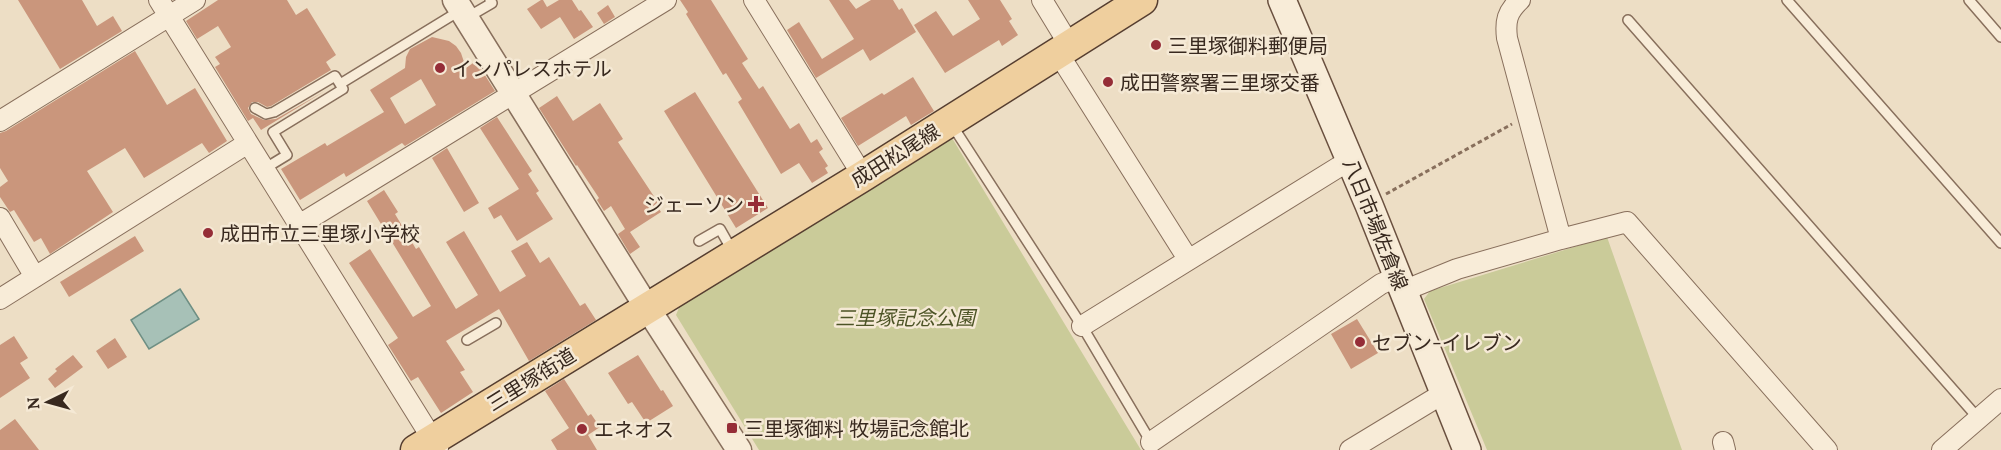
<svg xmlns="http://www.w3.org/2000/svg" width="2001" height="450" font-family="Lora,'Noto Sans JP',serif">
	<rect width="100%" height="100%" fill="#eddec5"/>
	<path fill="#cacb99" d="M 949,133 L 1141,450 L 759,450 L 676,315 L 683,298 Z
		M 1607,237 L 1682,450 L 1487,450 L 1424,299 L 1430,291 Z"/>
	<path fill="#a7c1b7" stroke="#6e8f84" stroke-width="1.5" d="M 180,289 L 199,319 L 149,349 L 131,320 Z"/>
	<path fill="#ca967c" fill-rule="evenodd" d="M 18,0 L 82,0 L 97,26 L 113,16 L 122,31 L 60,69 Z
		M 218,0 L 287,0 L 296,15 L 307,8 L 336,55 L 326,62 L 331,70 L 271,106 L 267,107 L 258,102 L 252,102 L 248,108 L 251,114 L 264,120 L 276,119 L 325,91 L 261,130 L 253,118 L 248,121 L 215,67 L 220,64 L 215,57 L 231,47 L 218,26 L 197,39 L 186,21 Z
		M 541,0 L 543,0 L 547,7 L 559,0 L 572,0 L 579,11 L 581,10 L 593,27 L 574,39 L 560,17 L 541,29 L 527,9 Z
		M 680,0 L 711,0 L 748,59 L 742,63 L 759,89 L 763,86 L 790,129 L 799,123 L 811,143 L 817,139 L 823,149 L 819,152 L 828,166 L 825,168 L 828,173 L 812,183 L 799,163 L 781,174 L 738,102 L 742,99 L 726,73 L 723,75 L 686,14 L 688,12 Z
		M 829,0 L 849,0 L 856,9 L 871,0 L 893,0 L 899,10 L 902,8 L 916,32 L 870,61 L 863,49 L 816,78 L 787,30 L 799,22 L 822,59 L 854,39 Z
		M 968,0 L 1000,0 L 1012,19 L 1009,21 L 1018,35 L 1002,46 L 999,40 L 945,73 L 914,25 L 936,11 L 953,36 L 980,19 Z
		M 608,5 L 615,17 L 604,24 L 597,13 Z
		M 432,37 L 449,41 L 456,46 L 461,53 L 466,68 L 476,61 L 495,91 L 405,146 L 402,143 L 346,177 L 344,173 L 300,200 L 281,169 L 325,143 L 327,146 L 384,112 L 370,90 L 405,68 L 406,57 L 410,49 ZM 421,79 L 436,105 L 405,124 L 390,98 Z
		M 135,51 L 167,105 L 195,88 L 227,141 L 209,153 L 202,143 L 144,178 L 125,148 L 87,171 L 113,212 L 50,254 L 41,238 L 34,242 L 14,210 L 10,212 L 0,197 L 0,187 L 8,181 L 0,168 L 0,133 L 6,131 Z
		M 913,77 L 934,111 L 911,125 L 906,116 L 858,146 L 841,118 L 882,93 L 884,95 Z
		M 695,92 L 768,208 L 736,228 L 664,111 Z
		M 557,96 L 573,121 L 600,103 L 623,139 L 618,142 L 659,204 L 657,206 L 661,212 L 630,232 L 640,247 L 630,254 L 618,234 L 625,229 L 611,206 L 604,211 L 597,200 L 599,198 L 577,165 L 576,166 L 539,108 Z
		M 497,117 L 532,171 L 528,174 L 539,191 L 536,193 L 553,219 L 517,241 L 501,215 L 494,219 L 488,208 L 519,189 L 480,128 Z
		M 447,148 L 479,203 L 464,212 L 432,158 Z
		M 384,190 L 398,212 L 395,214 L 416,249 L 419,247 L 456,309 L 478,295 L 446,242 L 464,231 L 500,292 L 526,276 L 511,251 L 527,242 L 540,263 L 549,257 L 580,306 L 585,303 L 596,320 L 529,361 L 499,309 L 446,341 L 465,370 L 460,372 L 473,392 L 441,413 L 418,377 L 411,381 L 388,345 L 398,338 L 349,263 L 370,249 L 413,317 L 431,306 L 367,201 Z
		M 135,236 L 144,251 L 69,297 L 60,282 Z
		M 1357,319 L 1378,353 L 1351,369 L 1331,334 Z
		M 14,336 L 28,358 L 20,363 L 30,378 L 0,398 L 0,345 Z
		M 115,338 L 127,357 L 108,369 L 96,351 Z
		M 73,355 L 83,367 L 55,388 L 48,379 L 57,371 L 55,369 Z
		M 638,355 L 661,391 L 663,390 L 673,406 L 646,423 L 632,402 L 628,404 L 608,373 Z
		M 564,379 L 588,416 L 591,414 L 600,427 L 588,435 L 597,450 L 557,450 L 551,440 L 569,428 L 545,391 Z
		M 15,419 L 39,450 L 0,450 L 0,430 Z"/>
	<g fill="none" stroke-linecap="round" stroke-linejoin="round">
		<defs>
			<path id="service" d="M 1787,0 L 2001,243
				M 1969,0 L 2001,37
				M 468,17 L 492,3 L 490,0
				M 1628,20 L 1978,418
				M 340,84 L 461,10
				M 255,108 L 266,114 L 274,112 L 335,76 L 343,89 L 273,132 L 287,155 L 264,169
				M 952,125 L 1082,326 L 1152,444
				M 699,241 L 720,229 L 733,252
				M 467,340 L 496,323"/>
			<path id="minor" d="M 159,0 L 438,448
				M 754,0 L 863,176
				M 1042,0 L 1070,46
				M 1520,0 C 1507,12 1505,21 1507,38 L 1561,239
				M 1058,53 L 1188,259
				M 0,121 L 195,0
				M 0,218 L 35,277
				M 299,225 L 666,0
				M 1403,291 L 1457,269 L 1561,239 L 1627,222 L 1827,450
				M 0,299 L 248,143
				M 1082,326 L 1337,168 L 1351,161
				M 1151,442 L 1381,284 L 1397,277
				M 1723,442 L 1725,450
				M 1350,450 L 1444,393
				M 1942,450 L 2001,399"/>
			<path id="tertiary" d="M 455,0 L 641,298 L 739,450"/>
			<path id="secondary" d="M 1282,0 L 1369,205 L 1467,450"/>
			<path id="primary" d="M 416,450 L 863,176 L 1142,0"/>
		</defs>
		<use href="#service" stroke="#886f5c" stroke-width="12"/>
		<use href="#minor" stroke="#886f5c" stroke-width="22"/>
		<use href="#tertiary" stroke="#886f5c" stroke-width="27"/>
		<use href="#secondary" stroke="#6a503f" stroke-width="30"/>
		<use href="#primary" stroke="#563e30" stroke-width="33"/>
		<path stroke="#886f5c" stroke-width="3" stroke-dasharray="4.5 3" stroke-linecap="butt" d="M 1386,194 L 1512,124"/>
		<use href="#service" stroke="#f8ecd8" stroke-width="9"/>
		<use href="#minor" stroke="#f8ecd8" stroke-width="20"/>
		<use href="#tertiary" stroke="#f8ecd8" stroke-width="24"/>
		<use href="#secondary" stroke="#f8ecd8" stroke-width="27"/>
		<use href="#primary" stroke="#efcf9e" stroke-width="30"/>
	</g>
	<g fill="#952d37" stroke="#f5e9d5" stroke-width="2">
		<circle cx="1156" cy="45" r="6"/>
		<circle cx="440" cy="68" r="6"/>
		<circle cx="1108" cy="82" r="6"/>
		<path d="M753 195h6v6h6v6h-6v6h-6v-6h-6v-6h6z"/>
		<circle cx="208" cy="233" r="6"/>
		<circle cx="1360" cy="342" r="6"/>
		<rect x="726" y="422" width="12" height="12" rx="3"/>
		<circle cx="582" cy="429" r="6"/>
	</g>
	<g text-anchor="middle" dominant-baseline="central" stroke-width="5" stroke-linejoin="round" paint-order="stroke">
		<g font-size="20" fill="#38291f" stroke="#f5e9d5" text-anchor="start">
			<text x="1168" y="45">三里塚御料郵便局</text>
			<text x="452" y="68">インパレスホテル</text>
			<text x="1120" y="82">成田警察署三里塚交番</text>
			<text x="744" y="204" text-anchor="end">ジェーソン</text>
			<text x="220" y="233">成田市立三里塚小学校</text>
			<text x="1372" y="342">セブン-イレブン</text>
			<text x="744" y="428">三里塚御料 牧場記念館北</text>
			<text x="594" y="429">エネオス</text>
		</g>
		<g font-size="20" fill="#38291f" stroke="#f5e9d5">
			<text transform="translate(895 155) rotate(-32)">成田松尾線</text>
			<text transform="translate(1376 224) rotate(68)">八日市場佐倉線</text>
			<text transform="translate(531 379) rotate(-32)">三里塚街道</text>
		</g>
		<g font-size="20" font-style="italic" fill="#4d5426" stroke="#f5e9d5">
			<text x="905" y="317">三里塚記念公園</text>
		</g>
	</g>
	<g transform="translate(48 402) rotate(265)" stroke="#f5e9d5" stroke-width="4.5" paint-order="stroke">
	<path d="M0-4.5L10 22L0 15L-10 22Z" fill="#38291f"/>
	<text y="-9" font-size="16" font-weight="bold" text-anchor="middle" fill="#38291f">N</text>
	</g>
</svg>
